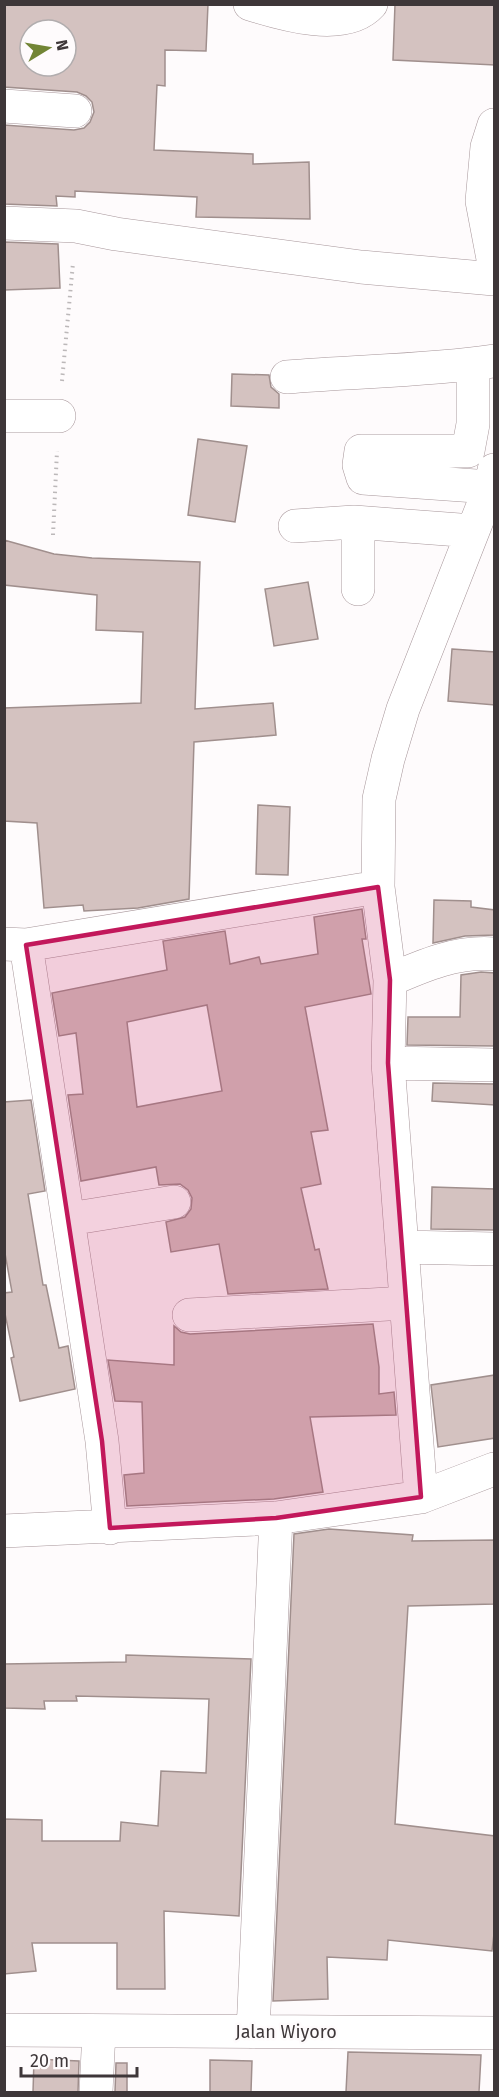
<svg xmlns="http://www.w3.org/2000/svg" width="499" height="2097" font-family="'Fira Sans',sans-serif">
	<rect width="100%" height="100%" fill="#fefbfc"/>
	<path fill="#d4c2c0" stroke="#a08f8d" stroke-width="1.5" fill-rule="evenodd" d="M 4,4 L 208,4 L 206,51 L 165,50 L 165,86 L 157,85 L 154,150 L 253,154 L 253,164 L 309,162 L 310,219 L 196,217 L 197,197 L 75,191 L 75,197 L 56,196 L 57,206 L 4,204 L 4,125 L 74,130 L 84,128 L 90,122 L 94,112 L 92,102 L 86,96 L 77,92 L 4,87 ZM 30,30 L 66,30 L 66,66 L 30,66 Z
		M 395,4 L 495,4 L 495,65 L 393,60 Z
		M 4,242 L 58,244 L 60,288 L 4,290 Z
		M 232,374 L 269,375 L 271,387 L 279,394 L 279,408 L 231,406 Z
		M 198,439 L 247,446 L 235,522 L 188,515 Z
		M 4,540 L 54,554 L 92,558 L 200,562 L 195,709 L 273,703 L 276,735 L 194,742 L 189,899 L 138,908 L 84,911 L 83,905 L 44,908 L 37,823 L 4,821 L 4,708 L 141,703 L 143,632 L 96,630 L 97,595 L 4,585 Z
		M 308,582 L 318,639 L 274,646 L 265,589 Z
		M 452,649 L 495,652 L 495,705 L 448,701 Z
		M 258,805 L 290,807 L 288,875 L 256,874 Z
		M 434,900 L 471,901 L 471,907 L 495,910 L 495,935 L 465,936 L 433,943 Z
		M 362,909 L 366,939 L 362,939 L 371,994 L 305,1007 L 328,1130 L 311,1132 L 321,1184 L 301,1188 L 315,1250 L 319,1249 L 328,1289 L 228,1294 L 219,1244 L 171,1252 L 166,1222 L 185,1217 L 191,1209 L 192,1198 L 188,1190 L 180,1184 L 159,1185 L 156,1167 L 81,1181 L 68,1095 L 83,1094 L 76,1033 L 59,1036 L 52,993 L 167,970 L 163,941 L 225,931 L 230,964 L 259,957 L 261,964 L 318,954 L 314,917 ZM 207,1005 L 222,1091 L 137,1107 L 127,1022 Z
		M 481,972 L 495,973 L 495,1046 L 407,1045 L 408,1017 L 460,1017 L 461,975 Z
		M 433,1083 L 495,1084 L 495,1105 L 432,1101 Z
		M 31,1100 L 45,1191 L 28,1194 L 43,1285 L 46,1285 L 59,1348 L 68,1346 L 75,1389 L 20,1401 L 11,1358 L 14,1357 L 4,1309 L 4,1293 L 12,1292 L 4,1248 L 4,1102 Z
		M 432,1187 L 495,1189 L 495,1230 L 431,1229 Z
		M 373,1324 L 379,1367 L 379,1394 L 394,1392 L 396,1415 L 310,1417 L 323,1492 L 274,1499 L 127,1506 L 124,1475 L 144,1473 L 142,1402 L 115,1401 L 108,1360 L 174,1365 L 174,1326 L 181,1332 L 190,1334 Z
		M 495,1375 L 495,1438 L 438,1447 L 431,1385 Z
		M 329,1529 L 413,1535 L 412,1541 L 495,1540 L 495,1604 L 408,1606 L 395,1824 L 495,1836 L 495,1925 L 492,1951 L 388,1940 L 387,1960 L 327,1957 L 328,1999 L 273,2001 L 294,1534 Z
		M 126,1655 L 251,1659 L 239,1916 L 164,1911 L 165,1989 L 117,1989 L 117,1943 L 32,1943 L 36,1971 L 4,1974 L 4,1819 L 42,1820 L 42,1841 L 120,1841 L 121,1822 L 158,1826 L 161,1771 L 206,1773 L 209,1699 L 76,1696 L 77,1701 L 44,1701 L 45,1709 L 4,1708 L 4,1664 L 126,1662 Z
		M 348,2052 L 481,2055 L 479,2092 L 346,2092 Z
		M 34,2059 L 79,2061 L 78,2092 L 33,2092 Z
		M 210,2060 L 252,2061 L 251,2092 L 210,2092 Z
		M 116,2063 L 127,2063 L 127,2092 L 115,2092 Z"/>
	<g fill="none" stroke-linecap="round" stroke-linejoin="round">
		<defs>
			<path id="minor" d="M 250,4 C 282,14 345,33 371,4
				M 4,106 L 75,111
				M 494,125 L 487,147 L 482,201 L 494,264
				M 4,223 L 76,226 L 116,234 L 361,267 L 494,279
				M 473,364 L 473,424 L 468,451 L 361,451 L 359,465 L 363,478 L 490,487
				M 287,377 C 356,371 426,371 494,361
				M 4,416 L 59,416
				M 295,526 L 354,522 L 473,531
				M 358,589 L 358,523
				M 4,944 L 26,945 L 378,887
				M 26,945 L 102,1441 L 110,1528
				M 390,980 C 424,965 457,951 494,954
				M 388,1063 L 494,1065
				M 69,1219 L 174,1202
				M 402,1247 L 494,1249
				M 189,1315 L 406,1303
				M 421,1497 L 388,1063 L 390,980 L 378,887 L 379,799 L 388,759 L 403,709 L 493,480 L 494,470
				M 4,1531 L 276,1518 L 421,1497 L 494,1469
				M 4,2030 L 494,2033
				M 253,2032 L 276,1518
				M 96,2092 L 99,2031"/>
		</defs>
		<use href="#minor" stroke="#a7969a" stroke-width="34"/>
		<path stroke="#bcb8b9" stroke-width="4" stroke-dasharray="1.5 4.5" stroke-linecap="butt" d="M 62,381 L 73,263
			M 53,535 L 57,451"/>
		<use href="#minor" stroke="#fff" stroke-width="33"/>
	</g>
	<path fill="#c2185b" fill-opacity="0.2" stroke="#c2185b" stroke-width="4.5" stroke-linejoin="round" d="M 378,887 L 390,980 L 388,1063 L 421,1497 L 276,1518 L 110,1528 L 102,1441 L 26,945 Z"/>
	<g text-anchor="middle" dominant-baseline="central" stroke-width="5" stroke-linejoin="round" paint-order="stroke">
		<g font-size="18" fill="#3e3739" stroke="#fefbfc">
			<text x="286" y="2032">Jalan Wiyoro</text>
		</g>
	</g>
	<rect width="499" height="2097" fill="none" stroke="#3e3739" stroke-width="12"/>
	<g transform="translate(48 48) rotate(79)"><circle r="28" fill="#fefbfc" stroke="#b1adae" stroke-width="1.5"/>
	<path d="M0-4.5L10 22L0 15L-10 22Z" fill="#728535"/>
	<text y="-9" font-size="16" font-weight="bold" text-anchor="middle" fill="#3e3739">N</text>
	</g>
	<path d="M21 2067v9h116v-9" fill="none" stroke="#3e3739" stroke-width="3"/>
	<text x="30" y="2067" font-size="18" fill="#3e3739" stroke="#fefbfc" stroke-width="4.5" paint-order="stroke">20 m</text>
</svg>
